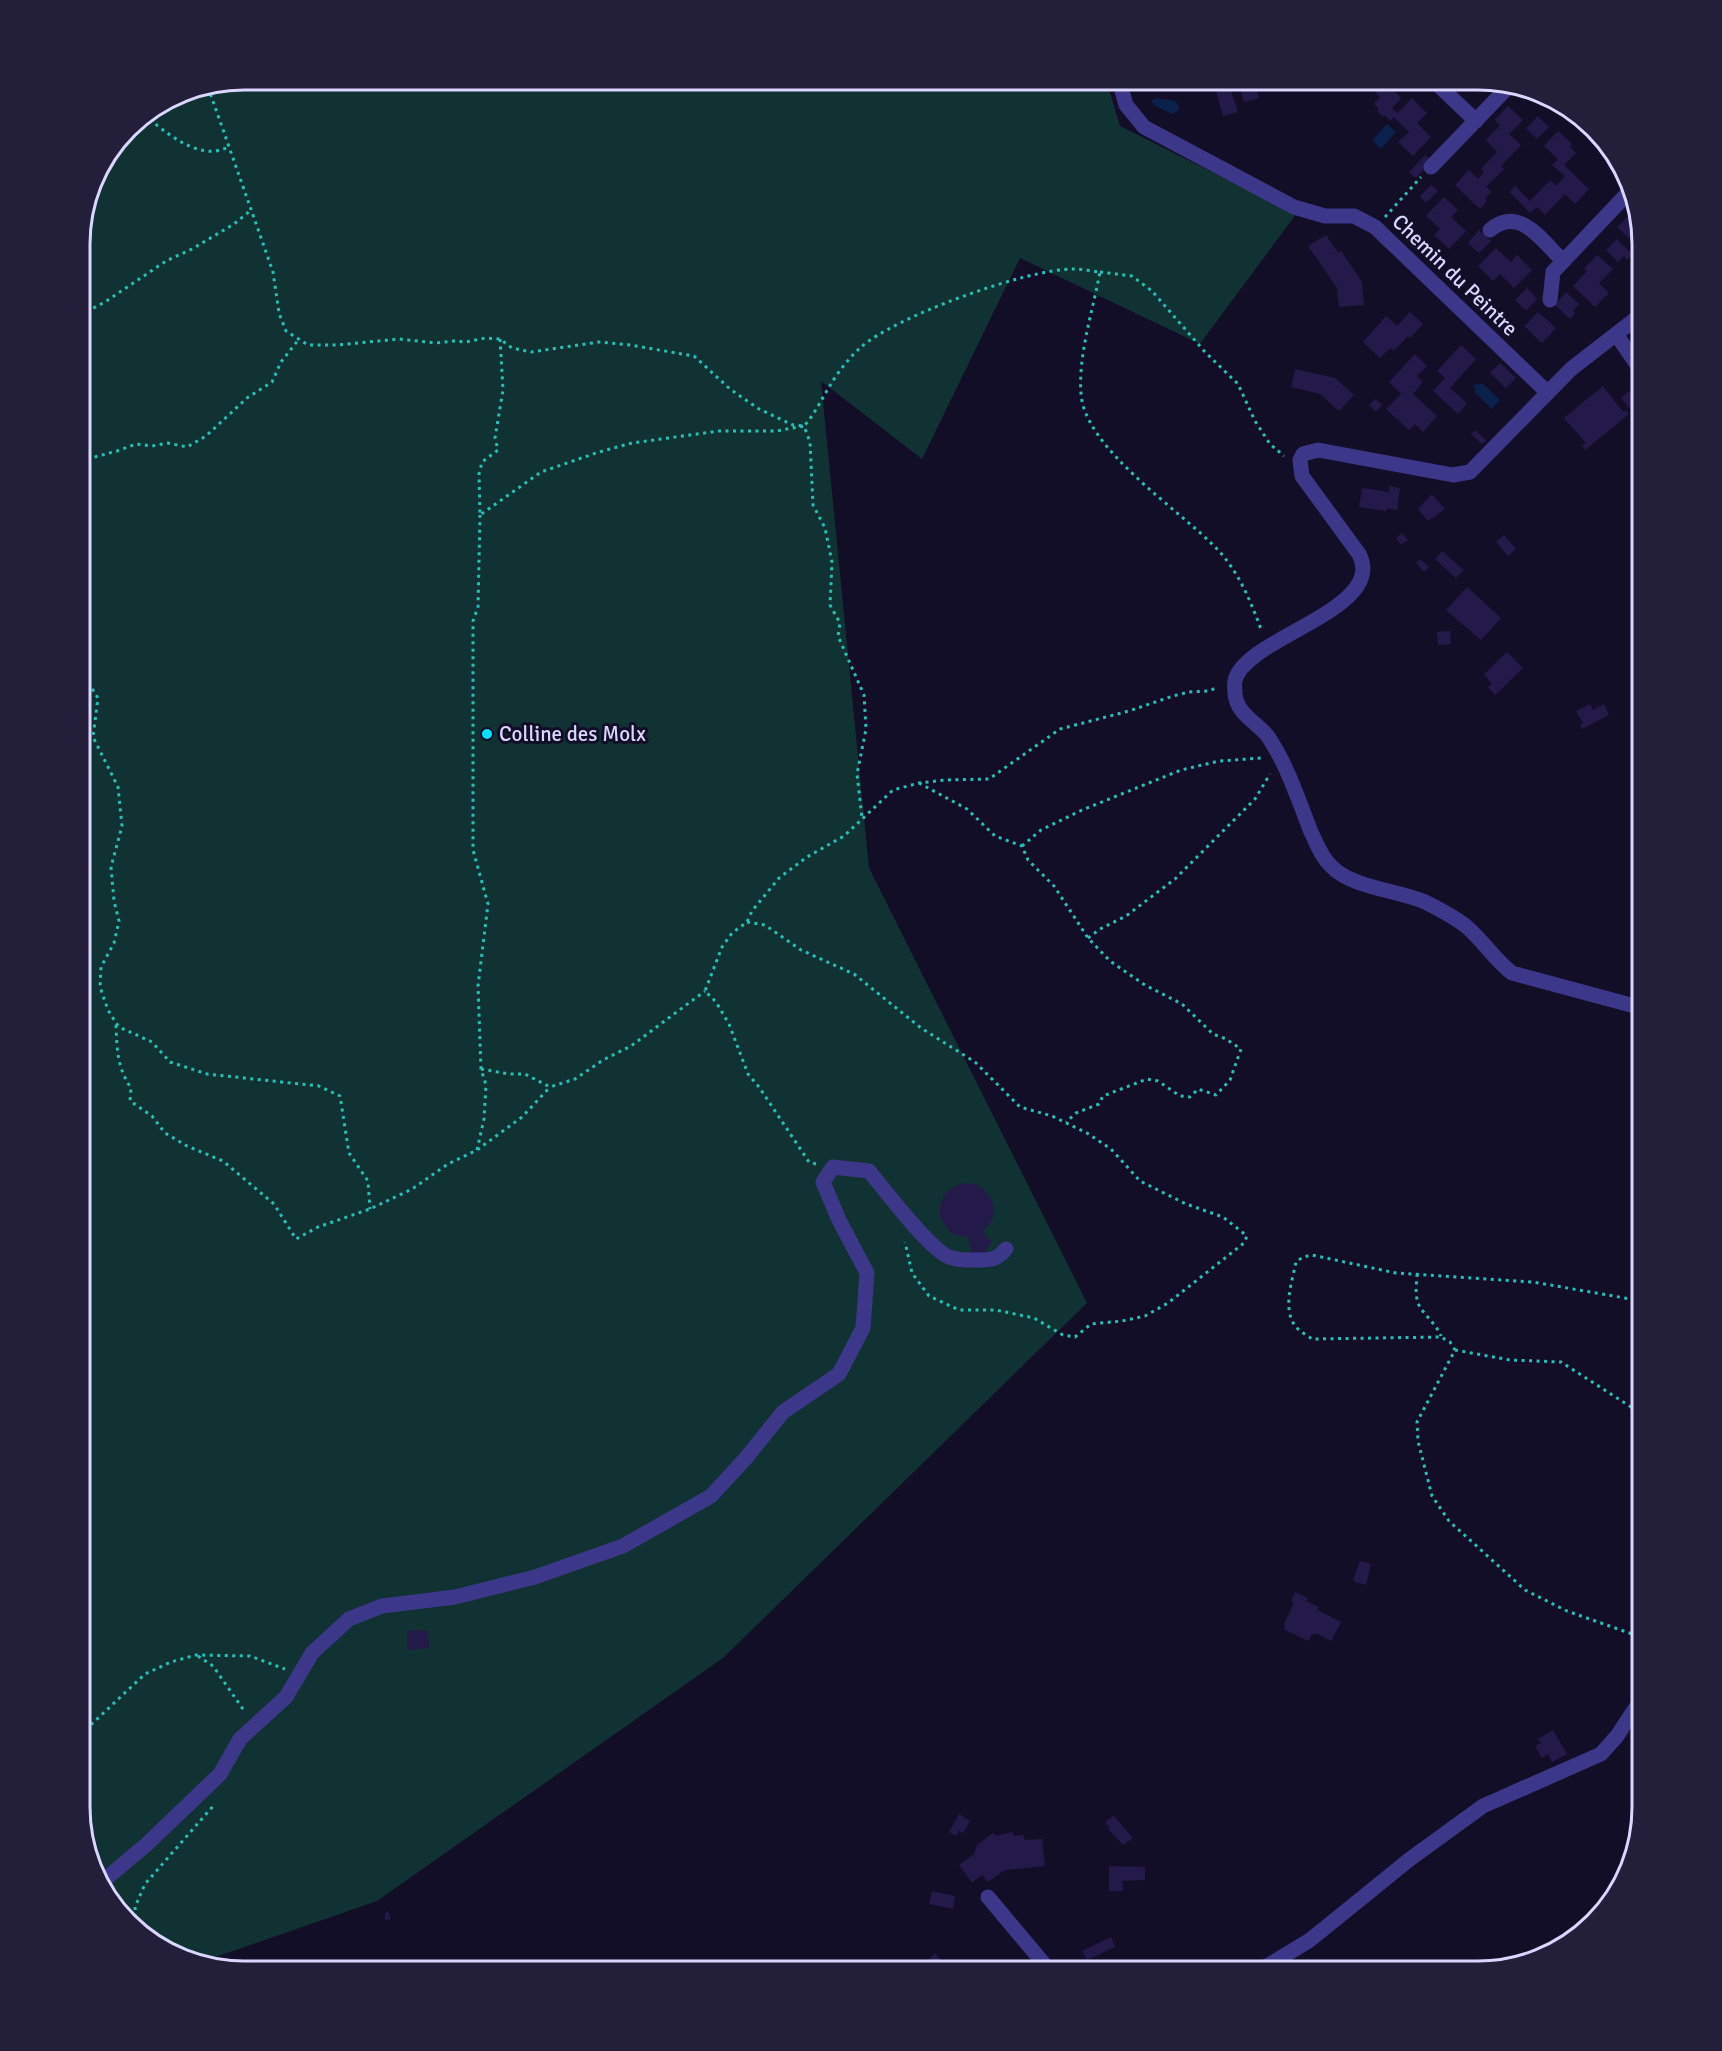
<svg xmlns="http://www.w3.org/2000/svg" width="1722" height="2051" font-family="Signika,sans-serif">
	<rect width="100%" height="100%" fill="#130e28"/>
	<path fill="#113232" d="M 244,80 L 1106,80 L 1120,126 L 1296,214 L 1200,344 L 1020,258 L 922,459 L 821,381 L 869,868 L 1087,1303 L 723,1658 L 377,1901 L 204,1961 L 162,1950 L 107,1899 L 80,1807 L 80,233 L 96,172 L 135,121 L 181,92 Z"/>
	<path fill="#0a214c" d="M 1156,98 L 1175,101 L 1179,106 L 1178,111 L 1172,114 L 1154,105 L 1151,101 Z
		M 1387,124 L 1396,132 L 1381,149 L 1372,140 Z
		M 1476,383 L 1479,385 L 1482,383 L 1500,400 L 1492,409 L 1474,392 L 1476,389 L 1473,386 Z"/>
	<path fill="#241a4a" d="M 1128,80 L 1137,80 L 1138,87 L 1130,89 Z
		M 1146,80 L 1173,80 L 1173,81 L 1165,82 L 1166,86 L 1148,89 Z
		M 1213,80 L 1254,80 L 1259,98 L 1244,102 L 1240,89 L 1231,91 L 1238,112 L 1223,116 Z
		M 1363,80 L 1385,80 L 1384,81 L 1401,98 L 1392,108 L 1397,113 L 1412,98 L 1427,113 L 1417,123 L 1431,137 L 1413,156 L 1398,142 L 1409,132 L 1394,117 L 1390,121 L 1385,115 L 1383,117 L 1377,111 L 1379,109 L 1374,104 L 1380,97 Z
		M 1508,106 L 1523,120 L 1509,134 L 1521,145 L 1501,166 L 1504,169 L 1486,187 L 1492,192 L 1485,198 L 1487,201 L 1480,209 L 1455,185 L 1469,170 L 1478,179 L 1484,172 L 1481,169 L 1497,152 L 1486,140 L 1500,125 L 1494,120 Z
		M 1538,116 L 1549,127 L 1537,139 L 1526,128 Z
		M 1558,131 L 1572,144 L 1570,147 L 1576,153 L 1564,165 L 1589,189 L 1575,204 L 1565,194 L 1545,215 L 1537,207 L 1530,213 L 1510,192 L 1515,186 L 1530,201 L 1550,180 L 1556,186 L 1565,176 L 1552,165 L 1558,159 L 1544,146 Z
		M 1425,155 L 1432,161 L 1416,178 L 1409,172 Z
		M 1431,185 L 1438,191 L 1426,203 L 1420,196 Z
		M 1444,197 L 1458,210 L 1451,217 L 1466,231 L 1449,249 L 1434,235 L 1440,229 L 1426,216 Z
		M 1631,213 L 1634,216 L 1641,239 L 1635,244 L 1617,227 Z
		M 1479,230 L 1491,241 L 1479,253 L 1468,243 Z
		M 1326,235 L 1338,253 L 1341,251 L 1362,282 L 1364,305 L 1339,307 L 1337,288 L 1308,246 Z
		M 1617,239 L 1632,254 L 1627,260 L 1624,256 L 1618,262 L 1606,250 Z
		M 1496,248 L 1511,262 L 1517,255 L 1532,270 L 1514,288 L 1500,274 L 1493,281 L 1478,266 Z
		M 1597,255 L 1613,269 L 1599,283 L 1609,293 L 1595,307 L 1573,286 L 1587,271 L 1584,269 Z
		M 1527,288 L 1537,299 L 1526,311 L 1515,300 Z
		M 1566,292 L 1579,304 L 1573,311 L 1575,313 L 1570,319 L 1555,305 Z
		M 1410,312 L 1423,324 L 1410,338 L 1408,336 L 1394,351 L 1390,348 L 1380,358 L 1363,342 L 1386,316 L 1397,326 Z
		M 1538,312 L 1556,328 L 1542,343 L 1524,326 Z
		M 1461,345 L 1476,359 L 1450,388 L 1467,403 L 1458,414 L 1433,391 L 1445,378 L 1437,371 Z
		M 1415,354 L 1427,366 L 1417,376 L 1423,382 L 1413,394 L 1437,416 L 1423,432 L 1415,424 L 1409,430 L 1386,409 L 1401,394 L 1389,382 Z
		M 1500,363 L 1516,378 L 1506,388 L 1490,373 Z
		M 1295,369 L 1335,378 L 1354,395 L 1339,411 L 1320,394 L 1291,387 Z
		M 1603,386 L 1623,412 L 1626,410 L 1629,414 L 1585,450 L 1582,446 L 1586,443 L 1564,418 Z
		M 1629,391 L 1639,402 L 1631,410 L 1621,398 Z
		M 1375,399 L 1382,405 L 1376,412 L 1369,405 Z
		M 1475,430 L 1486,440 L 1482,444 L 1471,434 Z
		M 1389,486 L 1400,488 L 1397,510 L 1387,508 L 1386,511 L 1359,507 L 1362,488 L 1389,492 Z
		M 1432,494 L 1445,509 L 1428,521 L 1418,509 Z
		M 1402,533 L 1408,540 L 1401,545 L 1396,538 Z
		M 1504,535 L 1516,549 L 1508,556 L 1496,542 Z
		M 1442,551 L 1464,570 L 1456,578 L 1435,559 Z
		M 1420,559 L 1429,567 L 1424,572 L 1416,563 Z
		M 1467,587 L 1501,618 L 1481,640 L 1446,610 Z
		M 1450,631 L 1451,644 L 1438,645 L 1437,632 Z
		M 1507,652 L 1523,668 L 1495,695 L 1488,687 L 1492,684 L 1484,674 Z
		M 1590,704 L 1593,710 L 1604,704 L 1609,715 L 1582,729 L 1580,725 L 1583,723 L 1576,711 Z
		M 963,1183 L 974,1184 L 984,1189 L 990,1197 L 993,1204 L 994,1211 L 992,1221 L 983,1232 L 992,1242 L 987,1249 L 986,1253 L 972,1255 L 968,1237 L 959,1236 L 950,1232 L 940,1217 L 940,1206 L 945,1193 L 954,1187 Z
		M 1360,1561 L 1371,1564 L 1366,1585 L 1355,1582 L 1355,1581 L 1353,1580 Z
		M 1295,1592 L 1308,1598 L 1306,1601 L 1319,1607 L 1317,1610 L 1341,1622 L 1331,1641 L 1316,1633 L 1315,1635 L 1312,1634 L 1308,1641 L 1285,1630 L 1284,1624 L 1294,1603 L 1291,1601 Z
		M 428,1630 L 429,1648 L 408,1650 L 407,1631 Z
		M 1553,1730 L 1567,1754 L 1552,1762 L 1548,1754 L 1542,1758 L 1535,1746 L 1541,1743 L 1538,1739 Z
		M 959,1814 L 970,1821 L 963,1833 L 959,1831 L 956,1836 L 949,1832 Z
		M 1114,1816 L 1133,1838 L 1123,1845 L 1108,1829 L 1110,1828 L 1105,1822 Z
		M 1013,1832 L 1014,1836 L 1024,1835 L 1024,1840 L 1042,1839 L 1045,1866 L 1005,1870 L 988,1882 L 982,1875 L 972,1883 L 959,1865 L 974,1854 L 977,1845 L 993,1833 L 996,1836 Z
		M 1109,1866 L 1145,1867 L 1145,1880 L 1122,1881 L 1123,1891 L 1109,1891 Z
		M 932,1891 L 955,1896 L 953,1909 L 929,1904 Z
		M 388,1911 L 391,1919 L 385,1920 L 385,1913 Z
		M 1583,1919 L 1587,1925 L 1570,1944 L 1566,1945 L 1560,1936 Z
		M 1111,1937 L 1115,1947 L 1087,1960 L 1082,1951 Z
		M 935,1953 L 943,1962 L 937,1968 L 928,1960 Z"/>
	<g fill="none" stroke-linecap="round" stroke-linejoin="round">
		<path stroke="#29bfb9" stroke-width="3" stroke-dasharray="3 4.5" stroke-linecap="butt" d="M 208,87 L 273,272 L 279,313 L 286,331 L 308,345 L 338,345 L 399,339 L 436,343 L 454,341 L 466,342 L 485,338 L 500,339 L 512,348 L 531,352 L 599,342 L 630,345 L 694,356 L 730,389 L 759,409 L 793,425 L 804,426 C 815,414 822,398 831,384 C 838,372 849,358 860,348 C 894,317 1026,269 1073,269 C 1082,269 1091,271 1100,272 C 1093,310 1078,355 1081,394 C 1085,449 1180,510 1217,549 C 1239,572 1251,602 1262,632
			M 144,115 C 163,130 190,154 216,151 C 221,150 226,148 230,147
			M 1385,217 L 1421,177
			M 1100,272 L 1132,276 L 1152,291 L 1205,352 L 1238,384 L 1255,421 L 1270,444 L 1284,456
			M 80,315 L 105,302 L 166,261 L 192,249 L 234,224 L 250,211
			M 500,339 L 503,390 L 495,438 L 498,450 L 482,462 L 479,474 L 480,515 L 541,472 L 599,452 L 632,443 L 719,431 L 776,431 L 804,426 L 810,442 L 813,505 L 825,528 L 832,562 L 830,605 L 840,623 L 838,636 L 864,695 L 866,729 L 857,774 L 862,818
			M 80,461 L 117,451 L 136,444 L 152,446 L 168,443 L 187,447 L 206,436 L 247,398 L 272,382 L 281,362 L 299,339
			M 80,491 L 80,466
			M 80,670 L 98,698 L 93,737 L 118,787 L 122,826 L 111,867 L 114,901 L 119,921 L 114,943 L 101,967 L 100,987 L 108,1010 L 116,1023 L 119,1027 L 152,1042 L 170,1062 L 207,1074 L 319,1086 L 340,1096 L 349,1153 L 368,1181 L 370,1209
			M 919,783 L 967,809 L 995,836 L 1022,846 L 1028,860 L 1054,886 L 1088,938 L 1110,961 L 1145,985 L 1182,1004 L 1213,1034 L 1226,1039 L 1241,1049 L 1230,1080 L 1216,1095 L 1198,1089 L 1190,1097 L 1180,1096 L 1158,1081 L 1147,1079 L 1103,1096 L 1099,1104 L 1076,1113 L 1066,1122
			M 1022,846 L 1041,830 L 1082,810 L 1181,770 L 1219,761 L 1262,758
			M 747,922 L 765,925 L 801,950 L 854,974 L 921,1028 L 975,1062 L 1020,1107 L 1052,1116 L 1087,1133 L 1111,1149 L 1140,1181 L 1186,1204 L 1223,1217 L 1247,1236 L 1244,1243 L 1168,1303 L 1145,1316 L 1122,1321 L 1091,1324 L 1075,1337 L 1063,1335 L 1034,1318 L 996,1310 L 959,1310 L 929,1296 L 912,1273 L 905,1242
			M 1088,938 L 1100,929 L 1126,916 L 1175,879 L 1255,799 L 1270,774
			M 116,1025 C 117,1050 117,1067 131,1088 L 130,1101 L 152,1116 L 165,1133 L 187,1146 L 223,1161 L 274,1204 L 296,1239 L 318,1227 L 370,1209 L 412,1189 L 448,1164 L 477,1150 L 522,1117 L 550,1087
			M 481,1069 L 509,1074 L 525,1074 L 550,1087 L 575,1079 L 603,1060 L 631,1046 L 705,991
			M 477,1150 L 484,1119 L 486,1085 L 481,1069 L 478,986 L 488,904 L 473,850 L 473,621 L 478,607 L 480,515
			M 816,1164 L 809,1162 L 759,1087 L 748,1074 L 729,1024 L 716,1002 L 705,991 L 722,947 L 732,933 L 747,922 L 752,911 L 779,878 L 807,857 L 844,836 L 893,790 L 919,783 L 945,780 L 989,779 L 1060,729 L 1129,711 L 1173,696 L 1189,692 L 1209,691 L 1218,687
			M 1417,1274 C 1417,1282 1415,1291 1417,1299 C 1419,1312 1435,1321 1441,1336
			M 1642,1301 L 1533,1282 L 1396,1273 L 1312,1255 L 1303,1257 L 1296,1262 C 1292,1282 1282,1310 1296,1327 C 1300,1332 1307,1335 1312,1339 L 1441,1337 L 1450,1342 L 1455,1350 L 1417,1422 L 1418,1441 L 1432,1496 L 1449,1521 L 1525,1590 L 1567,1611 L 1635,1635 L 1642,1644
			M 1455,1350 L 1510,1360 L 1561,1362 L 1642,1414
			M 198,1656 L 213,1666 L 245,1712
			M 80,1735 L 145,1674 L 171,1662 L 196,1655 L 250,1656 L 285,1669
			M 136,1925 L 135,1907 L 145,1884 L 214,1805"/>
		<path stroke="#3c3789" stroke-width="15" d="M 1119,80 L 1126,105 L 1144,127 L 1294,207 L 1325,216 L 1354,216 L 1375,227 L 1547,392
			M 1433,80 L 1476,121
			M 1608,146 L 1615,153
			M 1431,167 L 1509,86
			M 1490,230 C 1519,204 1543,242 1563,261
			M 1550,300 L 1553,272 L 1627,194
			M 1642,314 L 1571,369 L 1470,472 L 1453,475 L 1318,450 L 1303,454 L 1300,460 L 1302,476 L 1359,554 C 1388,610 1243,638 1235,681 C 1234,684 1235,691 1235,694 C 1237,713 1254,721 1265,733 C 1269,737 1272,743 1275,748 C 1289,770 1301,807 1311,832 C 1317,844 1321,857 1332,867 C 1353,888 1397,890 1425,902 C 1437,908 1458,919 1468,928 C 1484,942 1495,960 1512,973 L 1642,1008
			M 1616,334 L 1642,372
			M 102,1882 L 147,1844 L 220,1774 L 240,1739 L 286,1697 L 312,1653 L 349,1619 L 382,1606 L 455,1597 L 535,1577 L 623,1546 L 711,1496 L 746,1458 L 783,1412 L 839,1374 L 863,1328 L 867,1273 L 839,1220 L 823,1182 L 833,1167 L 869,1171 C 884,1189 929,1249 949,1257 C 959,1261 971,1260 981,1260 C 992,1260 999,1258 1006,1249
			M 988,1897 L 1050,1971
			M 1259,1971 L 1310,1940 L 1410,1859 L 1483,1806 L 1601,1754 L 1617,1736 L 1642,1698"/>
	</g>
	<circle fill="#02e1ff" stroke="#130e28" stroke-width="2" cx="487" cy="734" r="6"/>
	<g text-anchor="middle" dominant-baseline="central" stroke-width="6" stroke-linejoin="round" paint-order="stroke">
		<g font-size="21" fill="#dbd6ff" stroke="#130e28">
			<text transform="translate(1455 275) rotate(44)">Chemin du Peintre</text>
		</g>
		<g font-size="21" fill="#dbd6ff" stroke="#130e28" text-anchor="start">
			<text x="499" y="734">Colline des Molx</text>
		</g>
	</g>
	<path d="M0 0H1722V2051H0ZM244 90H1478A154 154 0 0 1 1632 244V1807A154 154 0 0 1 1478 1961H244A154 154 0 0 1 90 1807V244A154 154 0 0 1 244 90Z" fill="#231e39" fill-rule="evenodd"/>
	<path fill="none" stroke="#dbd6ff" stroke-width="3" d="M244 90H1478A154 154 0 0 1 1632 244V1807A154 154 0 0 1 1478 1961H244A154 154 0 0 1 90 1807V244A154 154 0 0 1 244 90Z"/>
</svg>
